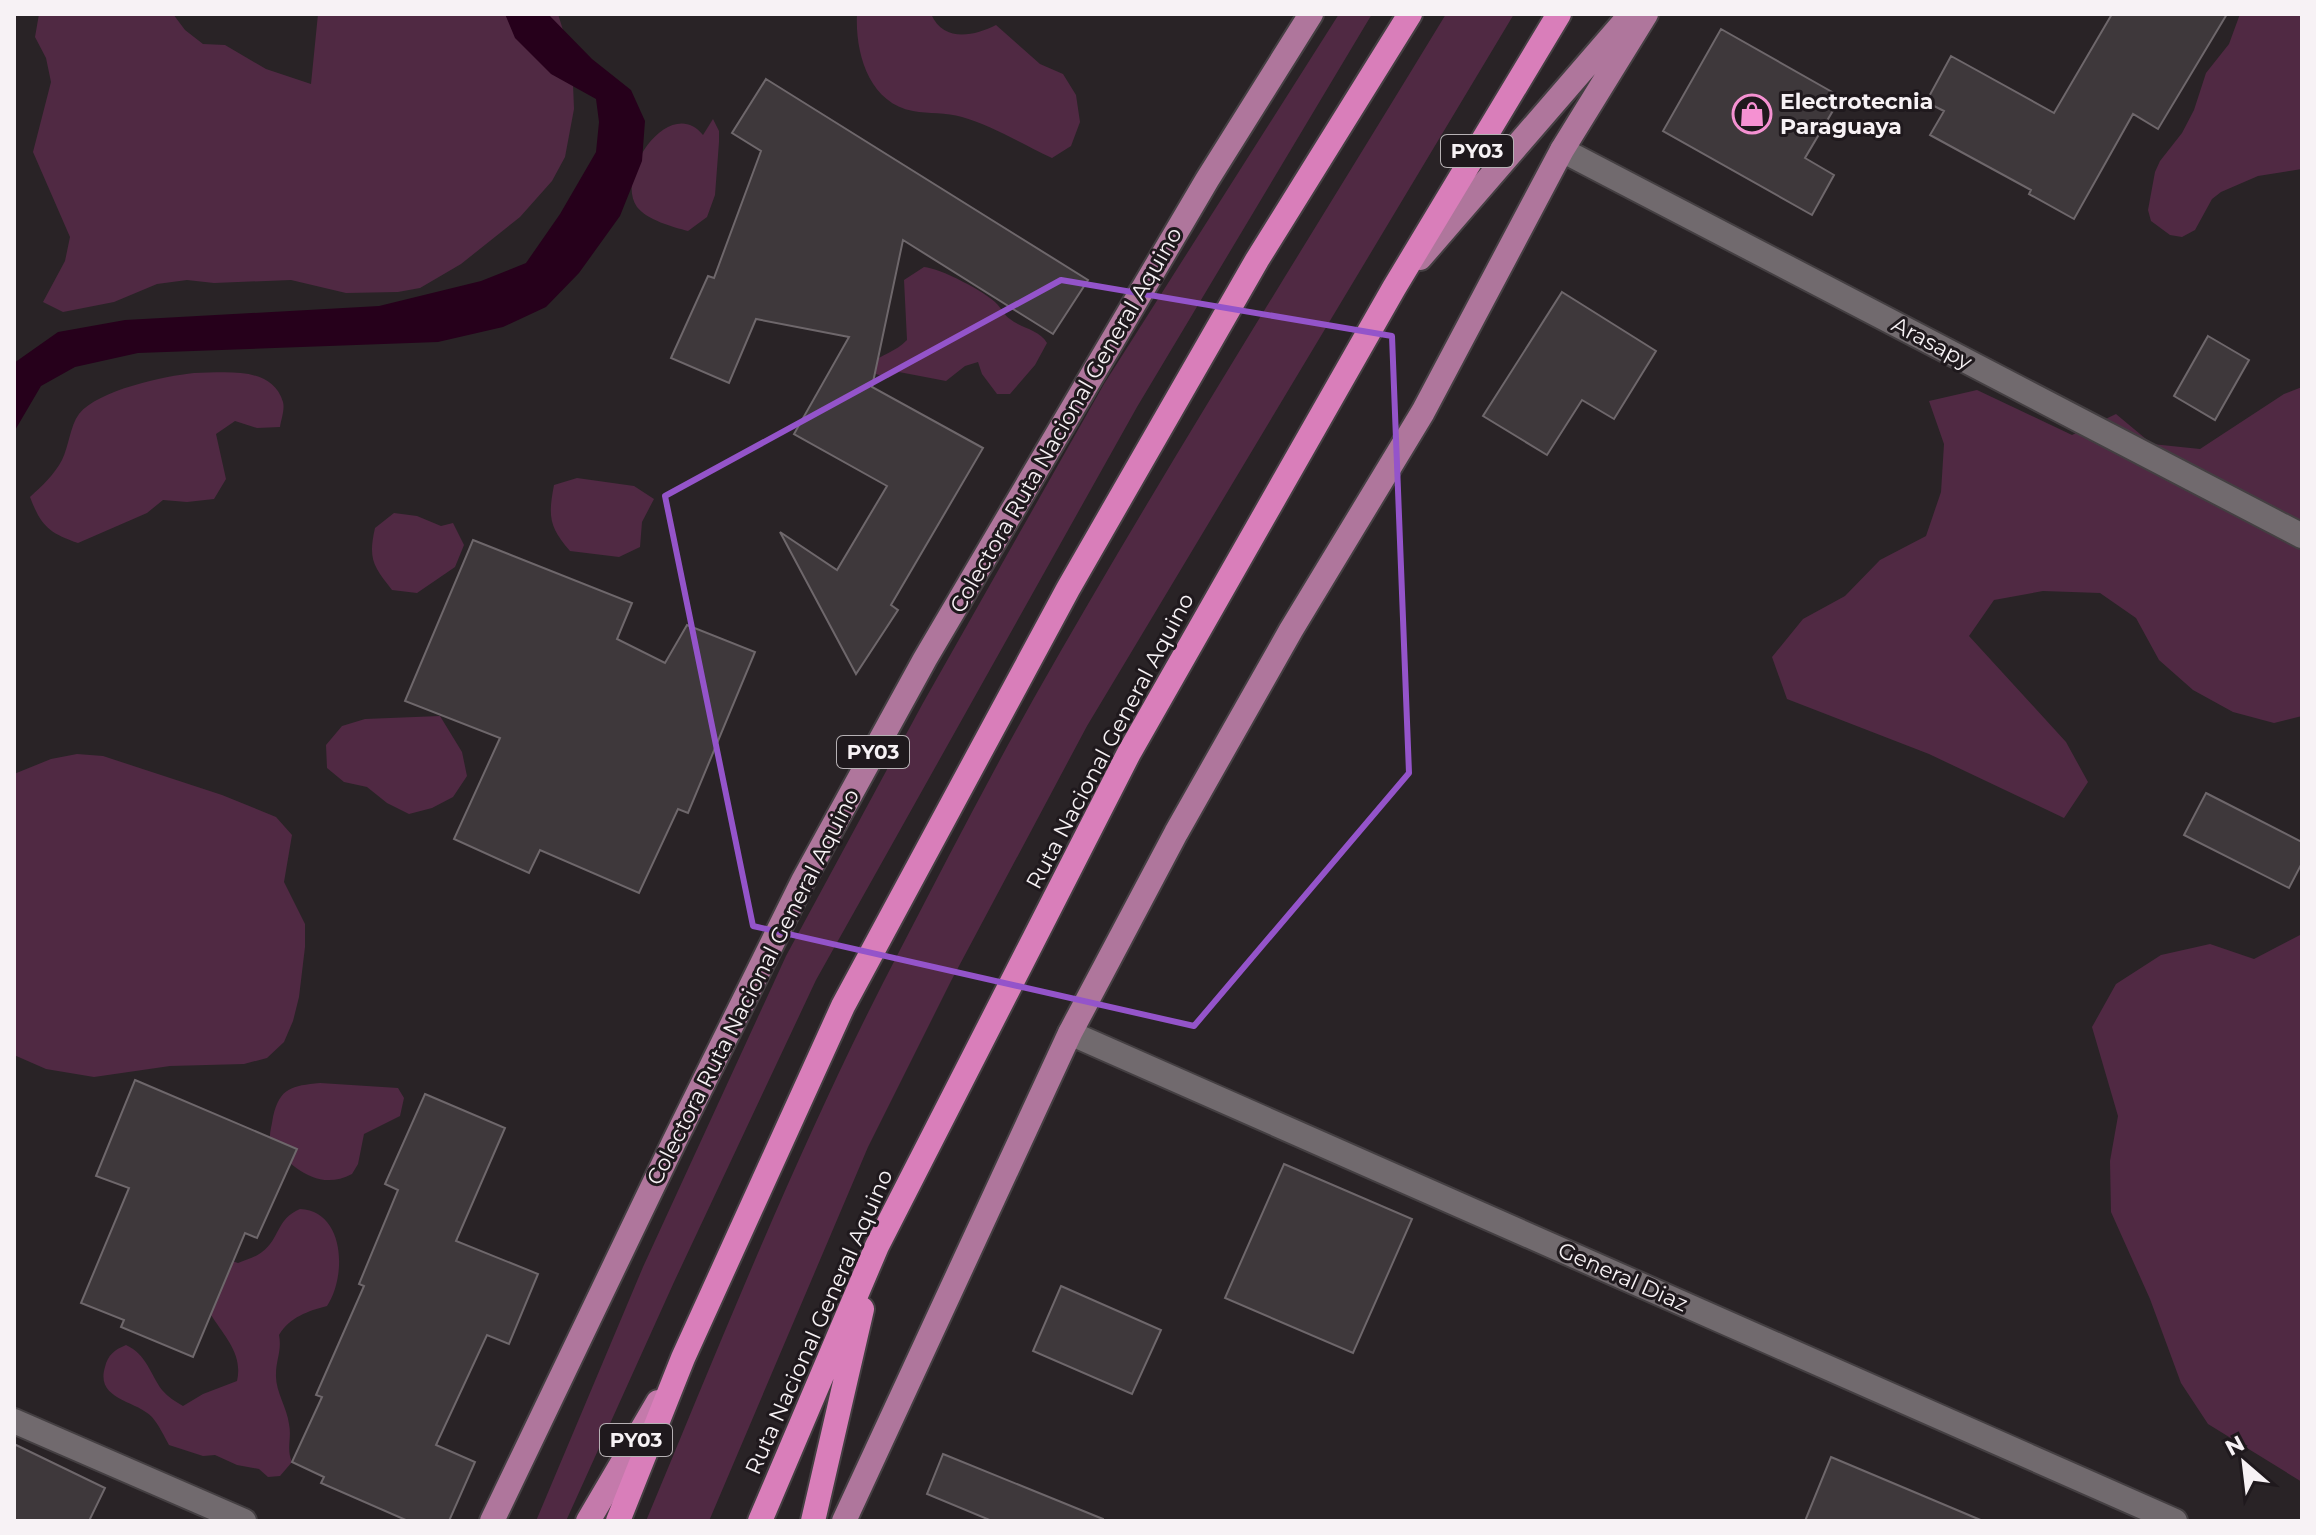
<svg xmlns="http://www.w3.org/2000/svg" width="2316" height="1535" font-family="Montserrat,sans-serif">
	<rect width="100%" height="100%" fill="#292326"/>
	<path fill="#502943" d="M 39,14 L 173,14 L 185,30 L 203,44 L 225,45 L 266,69 L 311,84 L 318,14 L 558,14 L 572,59 L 574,109 L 565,157 L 552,181 L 520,217 L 461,264 L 420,288 L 398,292 L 346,293 L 291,280 L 214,283 L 187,280 L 157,284 L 114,302 L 63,312 L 43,302 L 65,261 L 70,237 L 33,152 L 51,82 L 46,58 L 35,37 Z
		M 857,14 L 931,14 C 944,43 974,36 996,25 L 1040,64 L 1063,74 L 1076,95 L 1080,122 L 1071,146 L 1052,158 C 1022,144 993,126 962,117 C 946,112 929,114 913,111 C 869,103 855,53 857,14 Z
		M 1339,14 L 1372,14 L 1137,407 L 816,980 L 674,1282 L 566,1521 L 536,1521 L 643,1267 L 786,956 L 923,703 L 1104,384 Z
		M 1446,14 L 1514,14 L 1087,726 L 951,981 L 868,1147 L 709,1521 L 646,1521 C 726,1329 804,1133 901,948 C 944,865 988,780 1034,698 C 1165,467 1308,241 1446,14 Z
		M 2240,14 L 2302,14 L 2302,169 L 2258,176 L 2221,192 L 2212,199 L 2195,230 L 2182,237 L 2170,235 L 2151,221 L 2148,210 L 2155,172 L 2160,161 L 2182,133 L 2194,110 L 2206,73 L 2229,44 Z
		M 713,119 L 719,131 L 719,142 L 715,195 L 707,217 L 688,231 C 673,227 647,220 637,207 C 614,174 670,94 703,135 Z
		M 924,267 C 940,268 986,292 997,304 C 1002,309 1004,315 1010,319 C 1021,328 1040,330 1047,343 L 1035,365 L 1010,394 L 997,394 L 982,374 L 978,362 L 965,366 L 946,381 L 899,372 L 888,378 L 876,374 L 869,365 C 881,354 896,352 907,340 L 904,280 Z
		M 194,373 C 224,373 272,365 283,402 C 285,409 281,420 280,427 L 257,428 L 235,421 L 216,434 L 226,479 L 214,499 L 187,502 L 163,500 L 147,513 L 78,543 C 49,533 41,526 30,497 C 42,486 54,475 62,460 C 69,446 70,426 79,414 C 98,390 165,376 194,373 Z
		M 2302,387 L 2302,716 L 2274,723 L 2233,712 L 2193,690 L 2159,660 L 2136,618 L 2100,593 L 2043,591 L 1994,600 L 1969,636 L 2066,742 L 2088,782 L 2064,818 L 1929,754 L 1787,699 L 1772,657 L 1803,619 L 1845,596 L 1880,560 L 1926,536 L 1941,492 L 1944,444 L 1929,401 L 1977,390 L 2072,435 L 2116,414 L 2152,444 L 2200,449 L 2284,394 Z
		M 577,478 L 634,486 L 654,499 L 642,522 L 640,547 L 619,557 L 570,551 C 549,527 548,516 554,485 Z
		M 394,513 L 417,516 L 441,526 L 453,523 L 464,545 L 455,567 L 417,593 L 392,590 C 373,566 368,559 375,528 Z
		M 440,716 L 462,752 L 467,776 L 453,797 L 432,808 L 409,814 L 387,803 L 367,787 L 344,782 L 327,768 L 326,745 L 342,726 L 365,719 Z
		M 77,754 L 103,756 L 222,795 L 276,817 L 292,835 L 284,882 L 305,924 L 305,947 L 299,997 L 293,1021 L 284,1042 L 267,1058 L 244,1064 L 170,1066 L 94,1077 L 46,1069 L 14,1055 L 14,774 L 51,759 Z
		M 2302,934 L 2302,1482 L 2208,1424 L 2181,1383 L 2150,1299 L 2111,1212 L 2110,1161 L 2118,1116 L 2092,1027 L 2116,984 L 2161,955 L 2210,944 L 2254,959 Z
		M 320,1083 L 398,1088 L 404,1098 L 400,1116 L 364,1134 L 358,1164 L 352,1174 C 318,1192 291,1167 270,1142 C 269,1133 272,1125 273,1117 C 280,1087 292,1086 320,1083 Z
		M 300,1209 C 345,1211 347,1276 327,1306 C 308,1311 290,1317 279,1335 C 282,1350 276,1360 276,1374 C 275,1391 287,1407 289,1424 C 292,1438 286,1449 292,1462 L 280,1476 L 268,1477 L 259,1469 L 237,1465 L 215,1455 L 203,1456 L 169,1445 C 164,1436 159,1425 152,1417 C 136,1400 95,1400 105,1367 C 108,1355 114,1350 126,1345 C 147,1355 149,1372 162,1390 C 168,1397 176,1402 183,1406 L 203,1394 L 237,1381 C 243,1355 226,1338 213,1318 C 208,1311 206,1301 203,1294 L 232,1261 L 238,1263 C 246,1260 256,1257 262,1252 C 280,1239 276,1219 300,1209 Z"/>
	<path fill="#26001b" d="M 505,14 L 548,14 L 592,59 L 631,90 L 645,121 L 642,161 L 620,216 L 579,273 L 546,307 L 503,327 L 438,342 L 138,353 L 75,367 L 41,386 L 14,432 L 14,363 L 58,332 L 125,320 L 379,306 L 481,281 L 526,263 L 560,214 L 596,152 L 599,122 L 596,99 L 551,74 L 515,38 Z"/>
	<path fill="#3e383b" stroke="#6e676b" stroke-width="2" d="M 2112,14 L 2227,14 L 2158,129 L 2133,114 L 2074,219 L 2029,194 L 2031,190 L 1930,135 L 1944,111 L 1926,102 L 1951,56 L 2054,113 Z
		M 1721,29 L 1841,97 L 1805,158 L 1834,175 L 1812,215 L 1663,131 Z
		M 766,79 L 1088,280 L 1053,334 L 903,240 L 872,387 L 983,448 L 891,605 L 898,610 L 856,674 L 780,532 L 837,570 L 887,486 L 794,434 L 849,337 L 756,319 L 729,383 L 671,358 L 708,276 L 714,278 L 761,151 L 732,133 Z
		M 1562,292 L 1656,351 L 1614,419 L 1582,400 L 1547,455 L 1483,416 Z
		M 2208,336 L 2249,360 L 2215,420 L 2174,396 Z
		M 473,540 L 632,603 L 617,639 L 665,663 L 687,625 L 755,652 L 688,813 L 678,809 L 639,893 L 540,850 L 529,873 L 454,839 L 500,738 L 405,701 Z
		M 2206,793 L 2302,842 L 2302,863 L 2289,888 L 2184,835 Z
		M 135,1080 L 297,1149 L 257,1238 L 245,1233 L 193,1357 L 121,1327 L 124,1320 L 81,1303 L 129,1188 L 96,1176 Z
		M 425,1094 L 505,1128 L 456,1241 L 538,1274 L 509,1344 L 487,1335 L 436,1445 L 475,1462 L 449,1521 L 408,1521 L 321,1483 L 324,1477 L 292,1462 L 322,1397 L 316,1395 L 364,1286 L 359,1284 L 398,1190 L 385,1184 Z
		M 1284,1164 L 1412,1219 L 1353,1353 L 1225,1298 Z
		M 1061,1286 L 1161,1330 L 1132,1394 L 1033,1351 Z
		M 14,1444 L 105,1488 L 89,1521 L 14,1521 Z
		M 943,1454 L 1103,1519 L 1103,1521 L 992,1521 L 927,1494 Z
		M 1831,1457 L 1983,1521 L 1805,1521 Z"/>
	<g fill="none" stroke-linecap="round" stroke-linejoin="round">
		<defs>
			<path id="minor" d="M 1562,150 L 2302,536
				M 1070,1033 L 2175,1521
				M 14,1421 L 244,1521"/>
			<path id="primary" d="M 1420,258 L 1631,14
				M 492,1521 L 674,1142 L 803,881 L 925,659 L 1207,180 L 1311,14
				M 844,1521 L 1070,1033 L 1176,833 L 1291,630 L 1423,412 L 1562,150 L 1646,14"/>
			<path id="trunk" d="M 588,1521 L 658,1402"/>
			<path id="motorway" d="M 618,1521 L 683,1358 L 843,1006 L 1068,589 L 1257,260 L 1410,14
				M 760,1521 L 877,1246 L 1129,753 L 1394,288 L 1559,14
				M 813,1521 L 862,1309"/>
		</defs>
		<use href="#minor" stroke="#443f42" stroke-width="28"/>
		<use href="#primary" stroke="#443f42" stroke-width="28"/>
		<use href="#trunk" stroke="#443f42" stroke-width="28"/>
		<use href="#motorway" stroke="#443f42" stroke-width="28"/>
		<use href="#minor" stroke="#716a6e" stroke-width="24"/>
		<use href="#primary" stroke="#af769c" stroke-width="24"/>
		<use href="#trunk" stroke="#c47aab" stroke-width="24"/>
		<use href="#motorway" stroke="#d97eba" stroke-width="24"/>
	</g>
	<path fill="none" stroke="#9454ca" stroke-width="6" stroke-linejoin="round" d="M 1061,280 L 1392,336 L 1409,773 L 1194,1026 L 753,926 L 665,496 Z"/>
	<defs>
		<symbol id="shop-ring" viewBox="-11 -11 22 22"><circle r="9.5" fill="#1f191d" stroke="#f591d2" stroke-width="1.5"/><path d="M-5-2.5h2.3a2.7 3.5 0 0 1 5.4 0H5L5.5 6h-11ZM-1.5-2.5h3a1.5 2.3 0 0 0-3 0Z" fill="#f591d2"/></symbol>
	</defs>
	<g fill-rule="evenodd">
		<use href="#shop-ring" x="1730" y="92" width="44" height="44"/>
	</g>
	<g text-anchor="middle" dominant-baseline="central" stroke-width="6" stroke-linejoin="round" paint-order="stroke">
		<g fill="#1f191d" stroke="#b6b1b4" stroke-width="2">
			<rect x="1441" y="135" width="72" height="32" rx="6"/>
			<rect x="837" y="736" width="72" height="32" rx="6"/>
			<rect x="600" y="1424" width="72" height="32" rx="6"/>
		</g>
		<g font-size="20" font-weight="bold" fill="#f7f2f5">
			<text x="1477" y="151">PY03</text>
			<text x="873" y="752">PY03</text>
			<text x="636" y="1440">PY03</text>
		</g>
		<g font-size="22" font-weight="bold" fill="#f7f2f5" stroke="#1f191d" text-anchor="start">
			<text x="1780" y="101">Electrotecnia<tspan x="1780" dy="25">Paraguaya</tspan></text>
		</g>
		<g font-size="22" fill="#f7f2f5" stroke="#1f191d">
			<text transform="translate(1932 343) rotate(28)">Arasapy</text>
			<text transform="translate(1066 420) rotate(-60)">Colectora Ruta Nacional General Aquino</text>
			<text transform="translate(1110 741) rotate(-62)">Ruta Nacional General Aquino</text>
			<text transform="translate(753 987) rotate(-63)">Colectora Ruta Nacional General Aquino</text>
			<text transform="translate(1623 1277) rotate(24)">General Diaz</text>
			<text transform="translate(819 1322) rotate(-66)">Ruta Nacional General Aquino</text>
		</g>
	</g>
	<rect width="2316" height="1535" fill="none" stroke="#f7f2f5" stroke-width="32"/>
	<g transform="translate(2244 1463) rotate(332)" stroke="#1f191d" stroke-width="6" paint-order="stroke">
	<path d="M0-6L14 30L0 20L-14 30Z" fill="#f7f2f5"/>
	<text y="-12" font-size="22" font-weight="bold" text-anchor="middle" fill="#f7f2f5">N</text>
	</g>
</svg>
